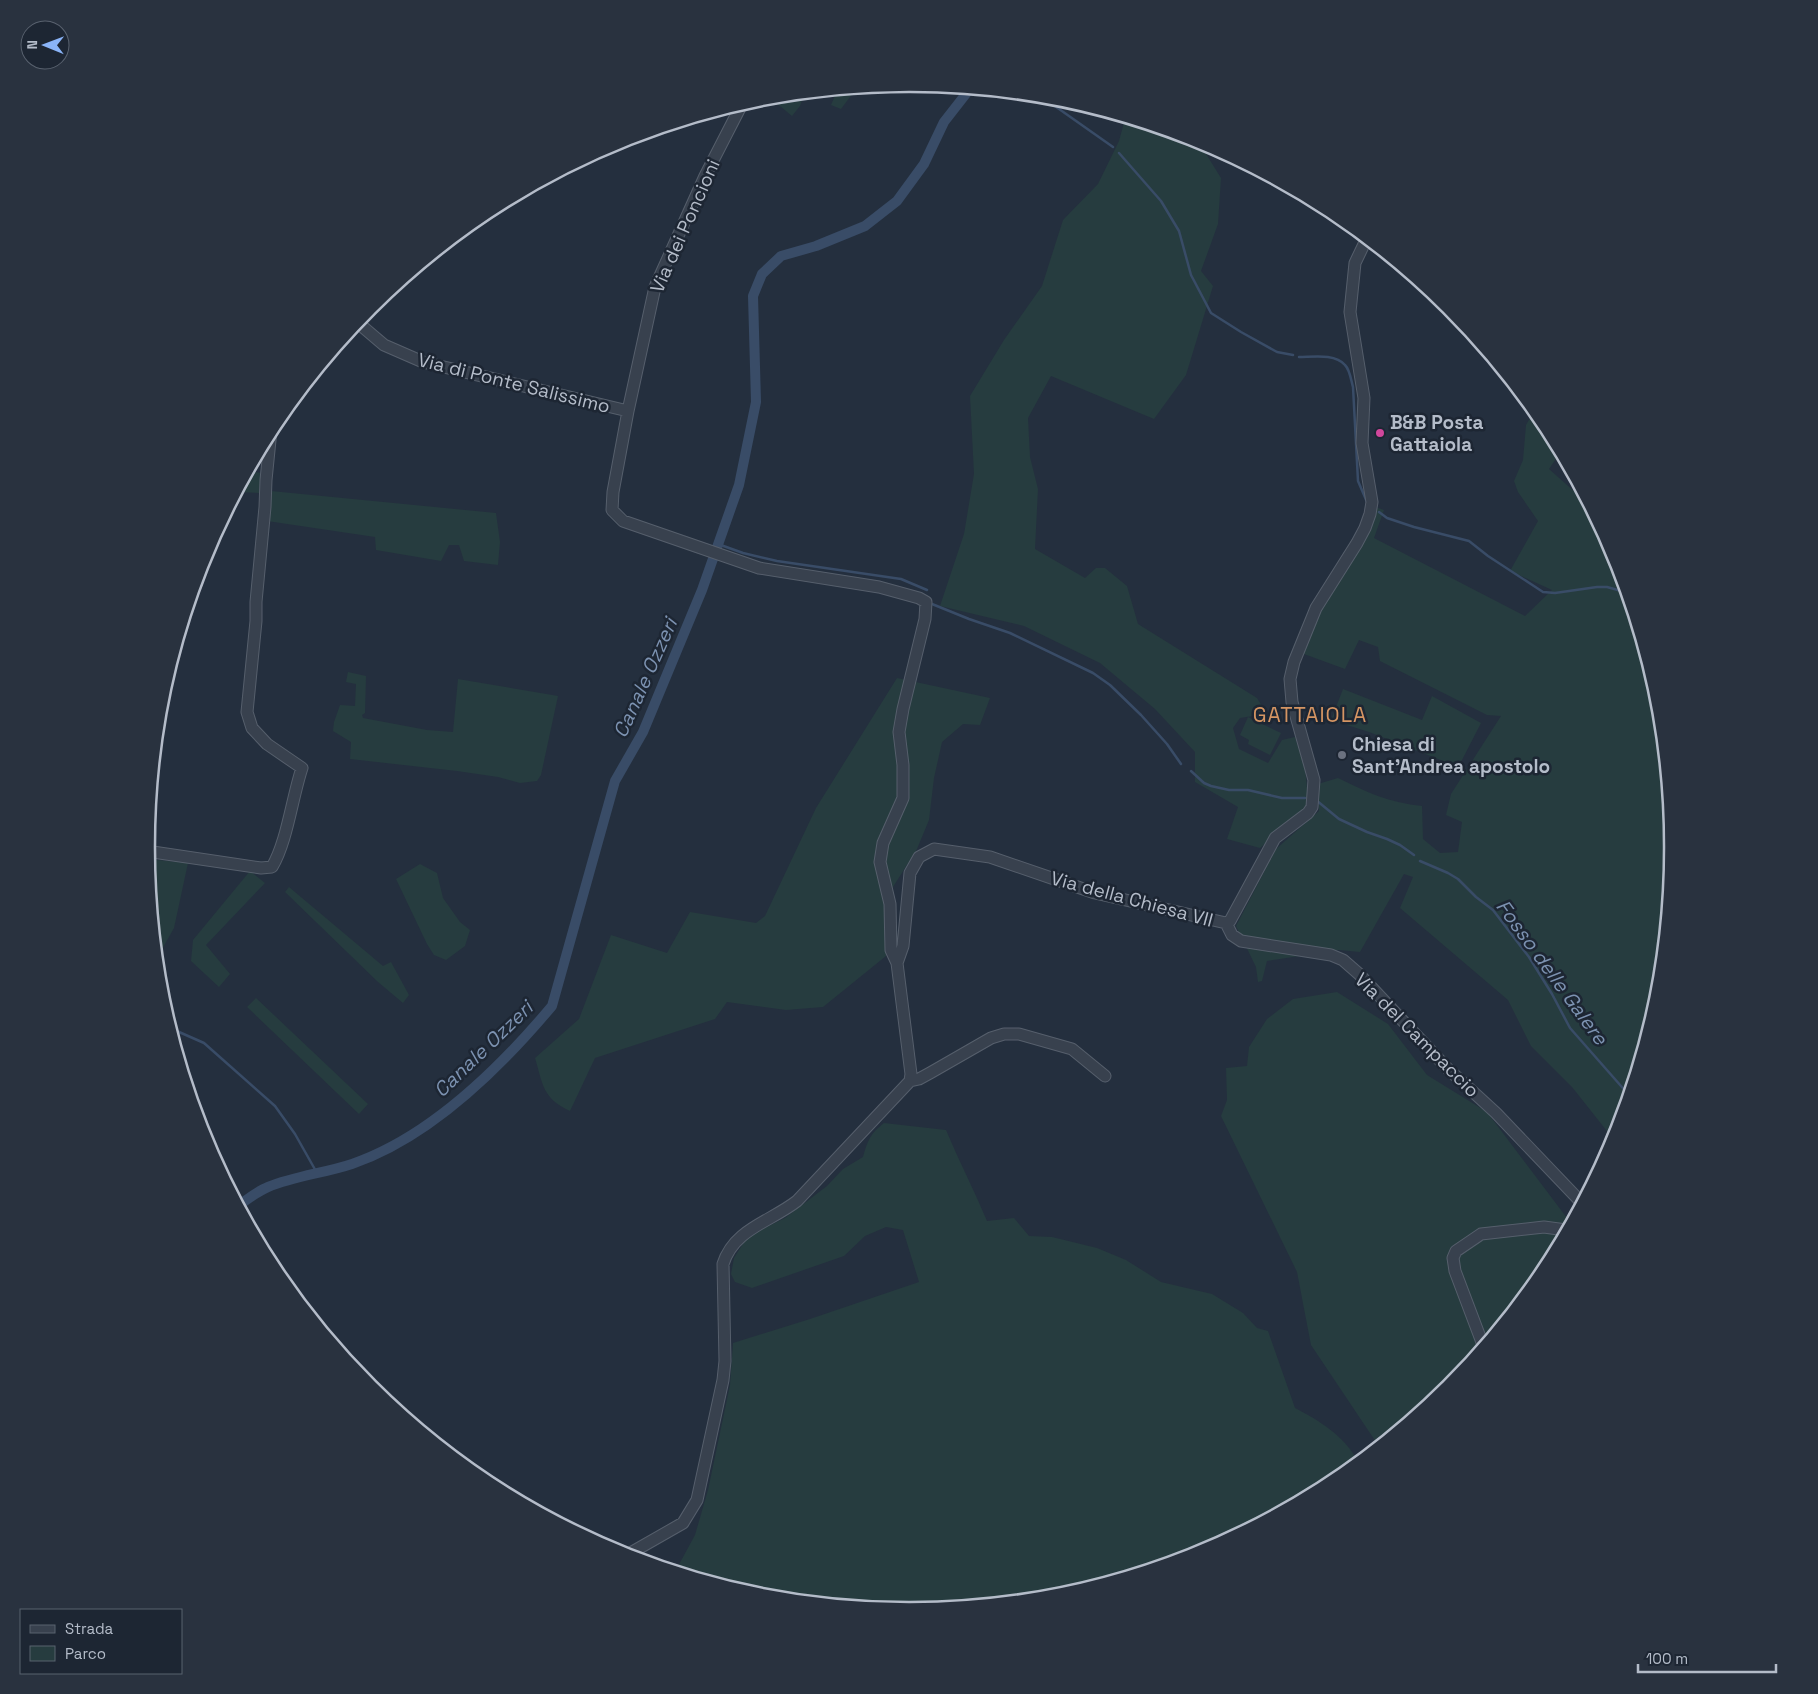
<svg xmlns="http://www.w3.org/2000/svg" width="1818" height="1694" font-family="'Space Grotesk',sans-serif">
	<rect width="100%" height="100%" fill="#242f3e"/>
	<path fill="#263c3f" d="M 856,89 L 841,109 L 831,105 L 837,91 Z
		M 804,94 L 800,106 L 792,116 L 769,97 Z
		M 1125,119 L 1198,141 L 1221,178 L 1218,224 L 1201,271 L 1213,286 L 1186,375 L 1154,419 L 1051,376 L 1028,418 L 1030,457 L 1038,489 L 1035,549 L 1085,578 L 1096,568 L 1105,568 L 1127,586 L 1138,624 L 1257,698 L 1262,706 L 1259,715 L 1240,718 L 1233,728 L 1239,749 L 1268,763 L 1282,740 L 1295,737 L 1305,768 L 1309,806 L 1260,848 L 1227,839 L 1238,807 L 1195,782 L 1195,752 L 1155,709 L 1100,663 L 1024,626 L 940,606 L 964,534 L 974,474 L 970,396 L 1004,340 L 1042,286 L 1063,220 L 1098,184 L 1119,141 Z
		M 1534,411 L 1544,423 L 1560,453 L 1549,469 L 1585,501 L 1614,555 L 1658,698 L 1672,847 L 1658,996 L 1614,1140 L 1572,1087 L 1531,1046 L 1508,1000 L 1400,908 L 1413,877 L 1404,874 L 1360,952 L 1339,950 L 1267,961 L 1262,981 L 1258,982 L 1256,967 L 1236,926 L 1276,849 L 1319,811 L 1318,784 L 1338,778 C 1366,792 1390,803 1422,806 L 1423,839 L 1440,853 L 1458,852 L 1462,822 L 1446,815 L 1451,794 L 1501,716 L 1487,715 L 1380,661 L 1378,647 L 1359,640 L 1345,669 L 1293,650 L 1302,626 L 1364,523 L 1367,504 L 1384,510 L 1374,538 L 1525,616 L 1552,590 L 1510,571 L 1538,521 L 1518,492 L 1514,481 L 1523,460 L 1526,425 Z
		M 249,471 L 261,473 L 259,493 L 238,492 Z
		M 271,491 L 496,513 L 500,542 L 498,565 L 464,561 L 459,545 L 449,545 L 441,561 L 376,550 L 375,537 L 267,521 Z
		M 348,672 L 366,676 L 365,713 L 362,715 L 363,718 L 427,730 L 453,732 L 458,679 L 558,696 L 541,775 L 537,781 L 520,783 L 498,777 L 457,771 L 350,759 L 351,742 L 333,731 L 334,722 L 340,705 L 355,706 L 356,684 L 346,682 Z
		M 897,678 L 990,698 L 980,725 L 963,724 L 942,742 L 934,778 L 929,820 L 917,849 L 886,898 L 886,956 L 823,1007 L 786,1010 L 727,1002 L 715,1019 L 595,1058 L 570,1111 C 542,1098 543,1084 535,1058 L 579,1019 L 611,935 L 667,953 L 690,912 L 756,923 L 765,916 L 816,808 Z
		M 1343,689 L 1422,720 L 1432,696 L 1481,723 L 1462,760 L 1456,766 L 1369,732 L 1331,720 Z
		M 1248,717 L 1281,733 L 1270,755 L 1248,744 L 1249,740 L 1240,735 Z
		M 147,859 L 188,863 L 174,928 L 157,958 Z
		M 420,864 L 437,873 L 443,898 L 460,922 L 470,930 L 465,946 L 446,960 L 434,955 L 427,944 L 396,879 Z
		M 250,871 L 265,883 L 206,945 L 230,974 L 219,987 L 191,961 L 193,940 Z
		M 289,887 L 383,966 L 391,962 L 409,995 L 403,1003 L 378,982 L 285,892 Z
		M 1337,992 L 1388,1024 L 1427,1075 L 1487,1112 L 1570,1222 L 1543,1271 L 1448,1387 L 1378,1445 L 1311,1345 L 1297,1272 L 1221,1116 L 1227,1100 L 1226,1068 L 1247,1066 L 1249,1047 L 1267,1019 L 1293,999 Z
		M 256,998 L 368,1104 L 359,1114 L 247,1007 Z
		M 884,1123 L 946,1130 C 959,1161 974,1190 987,1221 L 1014,1218 L 1029,1236 L 1052,1237 L 1097,1248 L 1126,1260 L 1161,1282 L 1212,1294 L 1243,1313 L 1257,1328 L 1268,1331 L 1295,1408 C 1320,1421 1343,1435 1358,1461 L 1333,1482 L 1201,1552 L 1058,1596 L 909,1610 L 760,1596 L 676,1570 L 695,1535 L 708,1490 L 730,1385 L 733,1343 L 810,1319 L 919,1282 L 903,1230 L 886,1227 L 865,1236 L 844,1256 L 752,1288 L 735,1282 L 731,1274 L 734,1258 L 748,1236 L 785,1218 L 827,1186 L 843,1169 L 863,1157 C 868,1140 870,1134 884,1123 Z"/>
	<g fill="none" stroke-linecap="round" stroke-linejoin="round">
		<path stroke="#394c67" stroke-width="2.5" d="M 1042,97 L 1113,147
			M 1119,153 L 1161,201 L 1179,231 L 1191,275 L 1211,313 L 1241,332 L 1277,352 L 1293,355
			M 1299,357 C 1312,357 1335,353 1345,365 C 1350,370 1351,380 1353,387 L 1358,481 L 1367,502
			M 1379,512 L 1387,518 L 1414,527 L 1469,541 L 1488,556 L 1543,592 L 1555,593 L 1597,587 L 1607,587 L 1625,592
			M 718,544 L 743,553 L 777,561 L 901,579 L 927,590
			M 932,604 L 969,619 L 1010,633 L 1093,673 L 1110,685 L 1141,715 L 1167,744 L 1181,764
			M 1191,771 L 1204,783 L 1211,786 L 1229,790 L 1248,790 L 1282,798 L 1305,798
			M 1316,800 L 1339,819 L 1367,832 L 1387,839 L 1400,845 L 1414,855
			M 1420,861 L 1448,873 L 1458,879 L 1476,897 L 1493,910 L 1529,957 L 1552,994 L 1570,1028 L 1628,1094
			M 170,1028 L 204,1043 L 275,1106 L 295,1134 L 317,1173"/>
		<path stroke="#394c67" stroke-width="10" d="M 239,1205 C 248,1199 258,1191 268,1187 C 295,1176 325,1173 352,1164 C 431,1137 500,1068 552,1006 L 615,781 L 643,732 L 702,590 L 739,485 L 756,402 L 753,296 L 762,274 L 781,256 L 816,246 L 865,226 L 897,201 L 924,164 L 944,122 L 969,90"/>
		<defs>
			<path id="minor" d="M 357,322 L 384,345 L 423,362 L 628,411 L 613,492 L 612,510 L 623,521 L 759,568 L 879,587 L 919,598 L 926,602 L 925,619 L 903,709 L 899,732 L 903,765 L 903,798 L 883,843 L 880,862 L 890,904 L 891,950 L 897,963 L 911,1074 L 910,1081 L 797,1201 C 770,1222 734,1229 723,1264 L 725,1361 L 723,1380 L 697,1500 L 683,1523 L 627,1555
				M 628,411 L 655,287 L 705,176 L 742,104
				M 146,851 L 261,868 L 272,867 C 287,842 292,798 302,768 L 267,744 L 252,728 L 247,712 L 256,621 L 256,602 L 265,507 L 266,480 L 271,430
				M 1226,923 L 1232,935 L 1241,941 L 1331,955 L 1343,960 L 1359,974 L 1447,1068 L 1496,1113 L 1581,1202
				M 897,963 L 903,946 L 910,873 L 919,857 L 934,849 L 990,857 L 1095,893 L 1226,923 L 1230,921 L 1275,838 L 1308,813 L 1312,807 L 1314,780 L 1292,702 L 1290,679 L 1294,662 L 1316,608 L 1357,543 L 1365,528 L 1370,514 L 1372,502 L 1362,443 L 1364,398 L 1350,312 L 1355,263 L 1366,240
				M 910,1081 L 919,1079 L 930,1073 L 991,1038 L 1004,1034 L 1019,1034 L 1072,1049 L 1105,1076
				M 1483,1345 L 1455,1271 L 1453,1258 L 1456,1251 L 1481,1234 L 1544,1227 L 1566,1230"/>
		</defs>
		<use href="#minor" stroke="#565f6c" stroke-width="13"/>
		<use href="#minor" stroke="#38414e" stroke-width="11"/>
	</g>
	<circle fill="#d1479c" stroke="#1d2633" stroke-width="2" cx="1380" cy="433" r="5"/>
	<circle fill="#6b7280" stroke="#1d2633" stroke-width="2" cx="1342" cy="755" r="5"/>
	<g text-anchor="middle" dominant-baseline="central" stroke-width="5" stroke-linejoin="round" paint-order="stroke">
		<g font-size="19" fill="#b4bcc9" stroke="#1d2633">
			<text transform="translate(685 226) rotate(-66)">Via dei Poncioni</text>
			<text transform="translate(514 383) rotate(14)">Via di Ponte Salissimo</text>
			<text transform="translate(1132 899) rotate(15)">Via della Chiesa VII</text>
			<text transform="translate(1417 1035) rotate(45)">Via del Campaccio</text>
		</g>
		<g font-size="19" font-weight="bold" fill="#b4bcc9" stroke="#1d2633" text-anchor="start">
			<text x="1390" y="422">B&amp;B Posta<tspan x="1390" dy="22">Gattaiola</tspan></text>
			<text x="1352" y="744">Chiesa di<tspan x="1352" dy="22">Sant'Andrea apostolo</tspan></text>
		</g>
		<g font-size="20" font-style="italic" fill="#7c92b1" stroke="#1d2633">
			<text transform="translate(645 678) rotate(-66)">Canale Ozzeri</text>
			<text transform="translate(1552 972) rotate(54)">Fosso delle Galere</text>
			<text transform="translate(483 1049) rotate(-44)">Canale Ozzeri</text>
		</g>
		<g font-size="21" letter-spacing="1" fill="#d59563" stroke="#1d2633">
			<text x="1310" y="714">GATTAIOLA</text>
		</g>
	</g>
	<path d="M0 0H1818V1694H0ZM909 92H910A754 754 0 0 1 1664 846V848A754 754 0 0 1 910 1602H909A754 754 0 0 1 155 848V846A754 754 0 0 1 909 92Z" fill="#29323f" fill-rule="evenodd"/>
	<path fill="none" stroke="#b4bcc9" stroke-width="2.5" d="M909 92H910A754 754 0 0 1 1664 846V848A754 754 0 0 1 910 1602H909A754 754 0 0 1 155 848V846A754 754 0 0 1 909 92Z"/>
	<rect x="20" y="1609" width="162" height="65" fill="#1d2633" stroke="#59626f"/>
	<rect x="30" y="1625" width="25" height="8" fill="#38414e" stroke="#59626f"/>
	<text x="65" y="1634" font-size="15" fill="#b4bcc9">Strada</text>
	<rect x="30" y="1646" width="25" height="15" fill="#263c3f" stroke="#59626f"/>
	<text x="65" y="1659" font-size="15" fill="#b4bcc9">Parco</text>
	<g transform="translate(45 45) rotate(271)"><circle r="24" fill="#1d2633" stroke="#59626f"/>
	<path d="M0-4L9 19L0 12L-9 19Z" fill="#8ab4f8"/>
	<text y="-8" font-size="14" font-weight="bold" text-anchor="middle" fill="#b4bcc9">N</text>
	</g>
	<path d="M1638 1664v8h138v-8" fill="none" stroke="#b4bcc9" stroke-width="2.5"/>
	<text x="1646" y="1664" font-size="15" fill="#b4bcc9" stroke="#1d2633" stroke-width="4" paint-order="stroke">100 m</text>
</svg>
